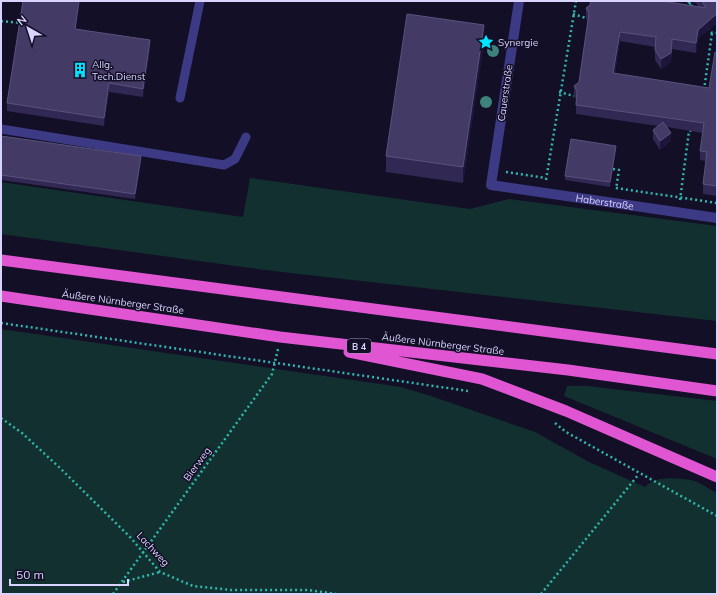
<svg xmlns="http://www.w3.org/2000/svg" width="718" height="595" font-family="Mulish,sans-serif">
	<rect width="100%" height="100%" fill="#130f26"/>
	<path fill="#12302f" d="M 250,178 L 470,209 L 509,199 L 717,226 L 717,321 L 273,271 L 1,234 L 1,182 L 243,217 Z
		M 1,329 L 401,387 L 428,395 L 535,432 L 589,462 L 645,487 C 655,475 677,478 691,480 C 700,482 709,489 717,493 L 717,594 L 1,594 Z
		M 567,386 L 587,386 L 717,401 L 717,459 L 564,396 Z"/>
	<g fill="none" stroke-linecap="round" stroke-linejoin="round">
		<path stroke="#2fb8b0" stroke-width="2.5" stroke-dasharray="2 3" stroke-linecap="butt" d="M 688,1 L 693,8
			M 689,4 L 694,1
			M 573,14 L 586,18
			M 1,21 L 22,23
			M 708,28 L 712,33 L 717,33
			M 704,90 L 712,33
			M 559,92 L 574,96
			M 613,169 L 619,170 L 616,189
			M 506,172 L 546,178
			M 546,180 L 576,1
			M 616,188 L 717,203
			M 680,200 L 689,131 L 693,130
			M 1,323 L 468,391
			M 1,418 L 22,433 L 60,468 L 130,537 L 160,572 L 193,586 L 231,590 L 309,590 L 336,594
			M 555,423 L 566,432 L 717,516
			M 123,582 L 160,572
			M 113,594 L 272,374 L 278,349
			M 541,594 L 639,474"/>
		<path stroke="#3d3a85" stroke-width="9" d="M 180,98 L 200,1
			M 1,129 L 224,165 L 235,159 L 246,137"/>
		<path stroke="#3d3a85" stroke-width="10" id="s1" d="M 519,1 L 491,185 L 717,218"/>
		<path stroke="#e055d1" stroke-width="11" d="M 1,260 L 717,354
			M 1,296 L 280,337 L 568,370 L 717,391
			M 349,352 L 482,379 L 566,411 L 717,477"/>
	</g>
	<g fill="#3d827b">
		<circle cx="493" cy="51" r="6"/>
		<circle cx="486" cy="102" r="6"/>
	</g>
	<path fill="#312854" d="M 694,1 L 717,1 L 713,26 L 698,39 L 696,53 L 672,49 L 671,62 L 661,69 L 655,60 L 655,47 L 620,41 L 615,73 L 709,88 L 717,53 L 717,196 L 703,194 L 703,184 L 706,161 L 700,160 L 700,151 L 703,133 L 667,127 L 671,141 L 660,150 L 653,139 L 653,130 L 658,126 L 576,114 L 576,99 L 574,96 L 574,86 L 579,82 L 588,21 L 586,18 L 586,8 L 590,5 L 698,6 Z
		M 76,29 L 150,49 L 143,97 L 109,92 L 104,126 L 7,111 L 7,103 Z
		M 484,41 L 463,183 L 386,172 L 386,156 Z
		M 1,136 L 141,160 L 135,199 L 1,180 Z
		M 616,150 L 610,187 L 565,180 L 565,176 Z"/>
	<path fill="#1d163a" d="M 79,1 L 80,1 L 75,37 L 75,29 Z
		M 717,14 L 717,24 L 713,26 L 698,39 L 696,53 L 696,43 L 698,30 L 713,17 Z
		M 484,25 L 484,41 L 463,183 L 463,167 Z
		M 620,32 L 620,41 L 613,83 L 613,73 Z
		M 672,39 L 672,49 L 671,62 L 661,69 L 661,59 Z
		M 150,40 L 150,49 L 143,97 L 143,89 Z
		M 109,83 L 109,92 L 104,126 L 104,118 Z
		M 671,133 L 671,141 L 660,150 L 660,141 Z
		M 616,146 L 616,150 L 610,187 L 610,182 Z
		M 141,156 L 141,160 L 135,199 L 135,194 Z"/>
	<path fill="#433a66" stroke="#5a527e" d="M 23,1 L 79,1 L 75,29 L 150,40 L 143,89 L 109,83 L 104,118 L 7,103 Z
		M 591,1 L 662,1 L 706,8 L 702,1 L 717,1 L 717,14 L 713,17 L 698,30 L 696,43 L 672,39 L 671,53 L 661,59 L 655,50 L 656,37 L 620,32 L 613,73 L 709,88 L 715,52 L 717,53 L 717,186 L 703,184 L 707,152 L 700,151 L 704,123 L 576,105 L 577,91 L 574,86 L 579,82 L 589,13 L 586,8 L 590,5 Z
		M 407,14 L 484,25 L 463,167 L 386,156 Z
		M 663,122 L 671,133 L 660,141 L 653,130 Z
		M 1,136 L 141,156 L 135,194 L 1,175 Z
		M 571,139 L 616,146 L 610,182 L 565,176 Z"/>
	<defs>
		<symbol id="sight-bare" viewBox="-9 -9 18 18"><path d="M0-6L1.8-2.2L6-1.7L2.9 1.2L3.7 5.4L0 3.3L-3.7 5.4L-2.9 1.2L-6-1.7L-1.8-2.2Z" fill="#00e5ff" stroke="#130f26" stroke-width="2.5" paint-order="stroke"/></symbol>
		<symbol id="building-bare" viewBox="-9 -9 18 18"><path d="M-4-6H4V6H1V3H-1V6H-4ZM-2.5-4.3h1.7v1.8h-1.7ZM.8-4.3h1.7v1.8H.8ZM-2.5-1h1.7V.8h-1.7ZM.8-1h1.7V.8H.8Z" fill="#00e5ff" stroke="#130f26" stroke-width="2.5" paint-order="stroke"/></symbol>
	</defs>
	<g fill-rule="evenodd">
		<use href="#sight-bare" x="475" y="31" width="22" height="22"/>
		<use href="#building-bare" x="69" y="59" width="22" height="22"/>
	</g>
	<g text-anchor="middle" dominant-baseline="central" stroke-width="3" stroke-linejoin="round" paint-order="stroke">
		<rect fill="#130f26" stroke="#9e99be" stroke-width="1" x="347" y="339" width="24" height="14" rx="3"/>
		<g font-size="9" font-weight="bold" fill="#d9d4ff">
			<text x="359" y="346">B 4</text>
		</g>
		<g font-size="10" fill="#d9d4ff" stroke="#130f26" text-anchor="start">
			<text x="498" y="42">Synergie</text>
			<text x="92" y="64">Allg.<tspan x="92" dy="12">Tech.Dienst</tspan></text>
		</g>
		<g font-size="10" fill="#d9d4ff" stroke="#130f26">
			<text transform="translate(505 93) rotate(-82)">Cauerstraße</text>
			<text stroke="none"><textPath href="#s1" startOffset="301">Haberstraße</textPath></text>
			<text transform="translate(123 302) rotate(8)">Äußere Nürnberger Straße</text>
			<text transform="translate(443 344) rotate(7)">Äußere Nürnberger Straße</text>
			<text transform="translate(197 464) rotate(-54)">Bierweg</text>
			<text transform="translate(153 549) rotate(47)">Lachweg</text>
		</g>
	</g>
	<rect width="718" height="595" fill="none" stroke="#d9d4ff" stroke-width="4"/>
	<g transform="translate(28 28) rotate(321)" stroke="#130f26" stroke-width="3" paint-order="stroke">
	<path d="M0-3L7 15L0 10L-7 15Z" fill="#d9d4ff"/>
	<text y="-6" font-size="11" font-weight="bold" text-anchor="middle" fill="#d9d4ff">N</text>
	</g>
	<path d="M10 579v6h118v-6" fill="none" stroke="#d9d4ff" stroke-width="2"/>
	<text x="16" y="579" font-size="12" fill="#d9d4ff" stroke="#130f26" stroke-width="3" paint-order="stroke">50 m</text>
</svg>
